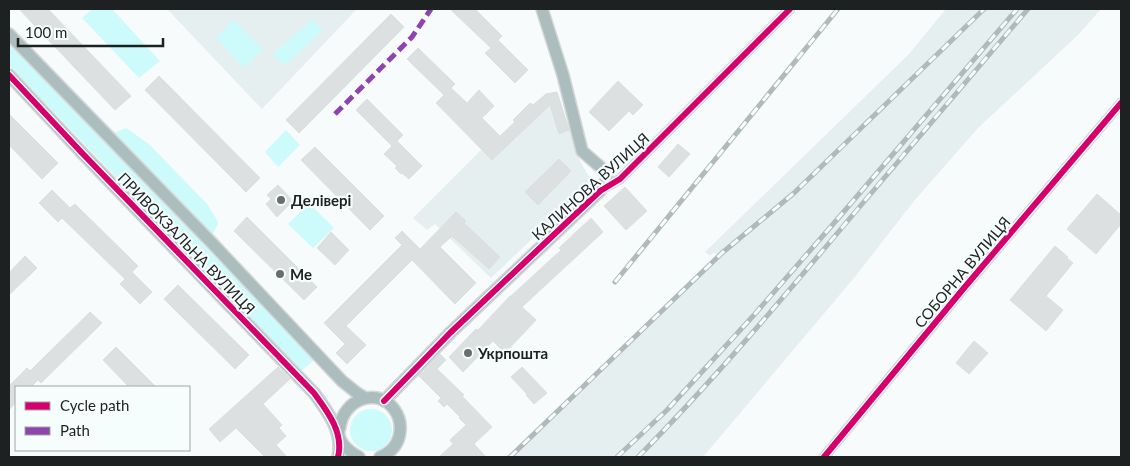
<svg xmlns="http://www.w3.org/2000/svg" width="1130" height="466" font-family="Lato,sans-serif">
	<rect width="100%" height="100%" fill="#f7fbfb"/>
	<path fill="#e5efef" d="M 167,9 L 357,9 L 262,109 Z
		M 946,9 L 1101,9 L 1079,34 L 978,128 L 914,201 L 854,278 L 703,457 L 506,457 L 717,255 L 714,252 L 710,256 L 705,252 L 908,55 Z
		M 557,92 L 580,161 L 592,182 L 491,278 L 435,224 L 427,230 L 413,218 L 488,143 L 491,146 L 514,122 L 513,120 L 530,103 L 533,105 L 546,94 Z"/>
	<path fill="#cdfafb" d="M 92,9 L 112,9 L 160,61 L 139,78 L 82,18 Z
		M 234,20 L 263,49 L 244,68 L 216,38 Z
		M 312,20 L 323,30 L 284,66 L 273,54 Z
		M 9,42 L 314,360 L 301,371 L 9,65 Z
		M 126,128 L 149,144 L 208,205 L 217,220 L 218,224 L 212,235 L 111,134 Z
		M 286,130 L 300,145 L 278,167 L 265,152 Z
		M 309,203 L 334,228 L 313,248 L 288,224 Z
		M350 430a21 21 0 1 1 42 0a21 21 0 1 1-42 0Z"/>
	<path fill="#dde0e0" stroke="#dcdfdf" d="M 19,9 L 48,9 L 131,96 L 115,110 Z
		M 450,9 L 475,9 L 502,36 L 498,40 L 528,70 L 515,83 L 485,53 L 491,48 Z
		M 391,14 L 404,27 L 299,133 L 286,120 Z
		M 418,48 L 455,84 L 451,88 L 467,103 L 479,90 L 494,106 L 482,118 L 500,136 L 515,122 L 513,120 L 530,103 L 533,105 L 546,94 L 557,92 L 569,130 L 559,134 L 550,105 L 492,160 L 436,103 L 444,95 L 407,59 Z
		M 159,76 L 260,178 L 246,192 L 145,90 Z
		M 618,81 L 643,105 L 633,115 L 629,111 L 609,131 L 589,112 Z
		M 367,99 L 403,135 L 397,141 L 422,166 L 409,179 L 402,173 L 401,174 L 395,168 L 397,166 L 384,154 L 392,146 L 356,110 Z
		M 9,114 L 58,163 L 42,179 L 9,145 Z
		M 678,144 L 690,154 L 669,177 L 658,167 Z
		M 315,147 L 384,216 L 370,230 L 301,160 Z
		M 559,159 L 571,171 L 538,205 L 525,192 Z
		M 278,185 L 293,201 L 277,217 L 266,204 L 271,199 L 267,195 Z
		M 625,187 L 647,211 L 626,230 L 604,206 Z
		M 52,190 L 70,208 L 75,204 L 138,266 L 132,272 L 152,292 L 140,304 L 120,284 L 125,279 L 62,218 L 58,222 L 39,203 Z
		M 1097,194 L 1121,215 L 1121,224 L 1096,254 L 1067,229 Z
		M 456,212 L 466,221 L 464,223 L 500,257 L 489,269 L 452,236 L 440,247 L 476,283 L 455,304 L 412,260 L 346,326 L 366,345 L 347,364 L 336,353 L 345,344 L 324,323 L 402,245 L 395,238 L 402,231 L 420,249 Z
		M 247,217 L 317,287 L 304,300 L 234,231 Z
		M 591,218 L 603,232 L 522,307 L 536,320 L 505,353 L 493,341 L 463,372 L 449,357 L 476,329 L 478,330 L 510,296 L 511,296 L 561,250 L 559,248 Z
		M 331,232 L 349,250 L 335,265 L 317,248 Z
		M 1055,246 L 1068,257 L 1067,258 L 1073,263 L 1046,296 L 1063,310 L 1046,331 L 1010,300 Z
		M 25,256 L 37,268 L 9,295 L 9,273 Z
		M 178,285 L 249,355 L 235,369 L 164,299 Z
		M 90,312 L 102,323 L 41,383 L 38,380 L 31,387 L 16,387 L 16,402 L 9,410 L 9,386 L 27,368 L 30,371 Z
		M 974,341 L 988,353 L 969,374 L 956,363 Z
		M 116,347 L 156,387 L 129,387 L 103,360 Z
		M 440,354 L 446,360 L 437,369 L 464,395 L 462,396 L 492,427 L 474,444 L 486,457 L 439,457 L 453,444 L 450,440 L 466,425 L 459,418 L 460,417 L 447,404 L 444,407 L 438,401 L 441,398 L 419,376 Z
		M 278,367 L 290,379 L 263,404 L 282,425 L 279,428 L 286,436 L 276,445 L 287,457 L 265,457 L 236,428 L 220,442 L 209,429 Z
		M 522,367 L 547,393 L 534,404 L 526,395 L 527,394 L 511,377 Z"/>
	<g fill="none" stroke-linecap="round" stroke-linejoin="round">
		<defs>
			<path id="minor" d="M 602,189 L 620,179 L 790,9
				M 824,457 L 964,288 L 1121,103"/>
			<path id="tertiary" d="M 9,34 L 211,242 L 342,381 L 357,393 L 365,398
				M 9,75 L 83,154 L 314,393 C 328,412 344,433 338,457
				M 384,401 L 450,333 L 600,191 L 607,179 L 606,172 L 582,151 L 563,75 L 542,9
				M 359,457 C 351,453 340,444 339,435 C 338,432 339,430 340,427 C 343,400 377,386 394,409 C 399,416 401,423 400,431 C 399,444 392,452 380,457"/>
		</defs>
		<use href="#minor" stroke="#d5d7d7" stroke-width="11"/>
		<use href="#tertiary" stroke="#d5d7d7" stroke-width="14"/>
		<use href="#minor" stroke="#acbdbd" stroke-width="9"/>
		<use href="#tertiary" stroke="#acbdbd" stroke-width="11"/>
		<defs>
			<path id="rail" d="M 615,282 L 838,9
				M 510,457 L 722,253 L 794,193 L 984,9
				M 617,457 L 667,410 L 754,315 L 841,215 L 1017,9
				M 638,457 C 713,381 782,299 851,217 C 910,147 969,78 1028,9"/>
		</defs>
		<use href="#rail" stroke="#b0baba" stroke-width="5"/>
		<use href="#rail" stroke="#f5fdfd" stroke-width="3" stroke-dasharray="9" stroke-linecap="butt"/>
		<path stroke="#8e44ad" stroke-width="5" stroke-dasharray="10 5" stroke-linecap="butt" d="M 335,114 L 412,37 L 431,9"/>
		<defs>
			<path id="cycleway" d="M 9,75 L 83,154 L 314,393 C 328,412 344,433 338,457
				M 384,401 L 450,333 L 600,191 L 620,179 L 790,9
				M 824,457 L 964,288 L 1121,103"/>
		</defs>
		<use href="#cycleway" stroke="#f5fdfd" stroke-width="9"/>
		<use href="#cycleway" stroke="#d6006c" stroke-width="6"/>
	</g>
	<g fill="#6a6d6d" stroke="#f5fdfd" stroke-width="2">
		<circle cx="281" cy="200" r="5"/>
		<circle cx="280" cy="274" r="5"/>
		<circle cx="468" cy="353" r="5"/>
	</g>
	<g text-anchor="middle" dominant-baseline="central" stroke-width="4.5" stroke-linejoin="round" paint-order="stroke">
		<g font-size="15" fill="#1e2121" stroke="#f5fdfd">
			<text transform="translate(590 186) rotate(-42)">КАЛИНОВА ВУЛИЦЯ</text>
			<text transform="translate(187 243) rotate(46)">ПРИВОКЗАЛЬНА ВУЛИЦЯ</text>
			<text transform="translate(962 272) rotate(-50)">СОБОРНА ВУЛИЦЯ</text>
		</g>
		<g font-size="15" font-weight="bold" fill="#1e2121" stroke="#f5fdfd" text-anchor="start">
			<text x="291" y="200">Делівері</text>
			<text x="290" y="274">Me</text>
			<text x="478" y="353">Укрпошта</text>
		</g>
	</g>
	<rect width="1130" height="466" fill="none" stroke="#1e2121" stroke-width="20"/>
	<rect x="15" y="386" width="175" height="65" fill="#f5fdfd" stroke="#9fa5a5"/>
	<rect x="25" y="402" width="25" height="8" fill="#d6006c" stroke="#9fa5a5"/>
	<text x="60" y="411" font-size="15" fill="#1e2121">Cycle path</text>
	<rect x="25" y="427" width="25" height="8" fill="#8e44ad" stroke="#9fa5a5"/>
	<text x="60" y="436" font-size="15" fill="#1e2121">Path</text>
	<path d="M18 38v8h145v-8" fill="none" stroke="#1e2121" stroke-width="2.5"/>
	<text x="25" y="38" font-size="15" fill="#1e2121" stroke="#f5fdfd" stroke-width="4" paint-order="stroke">100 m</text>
</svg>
